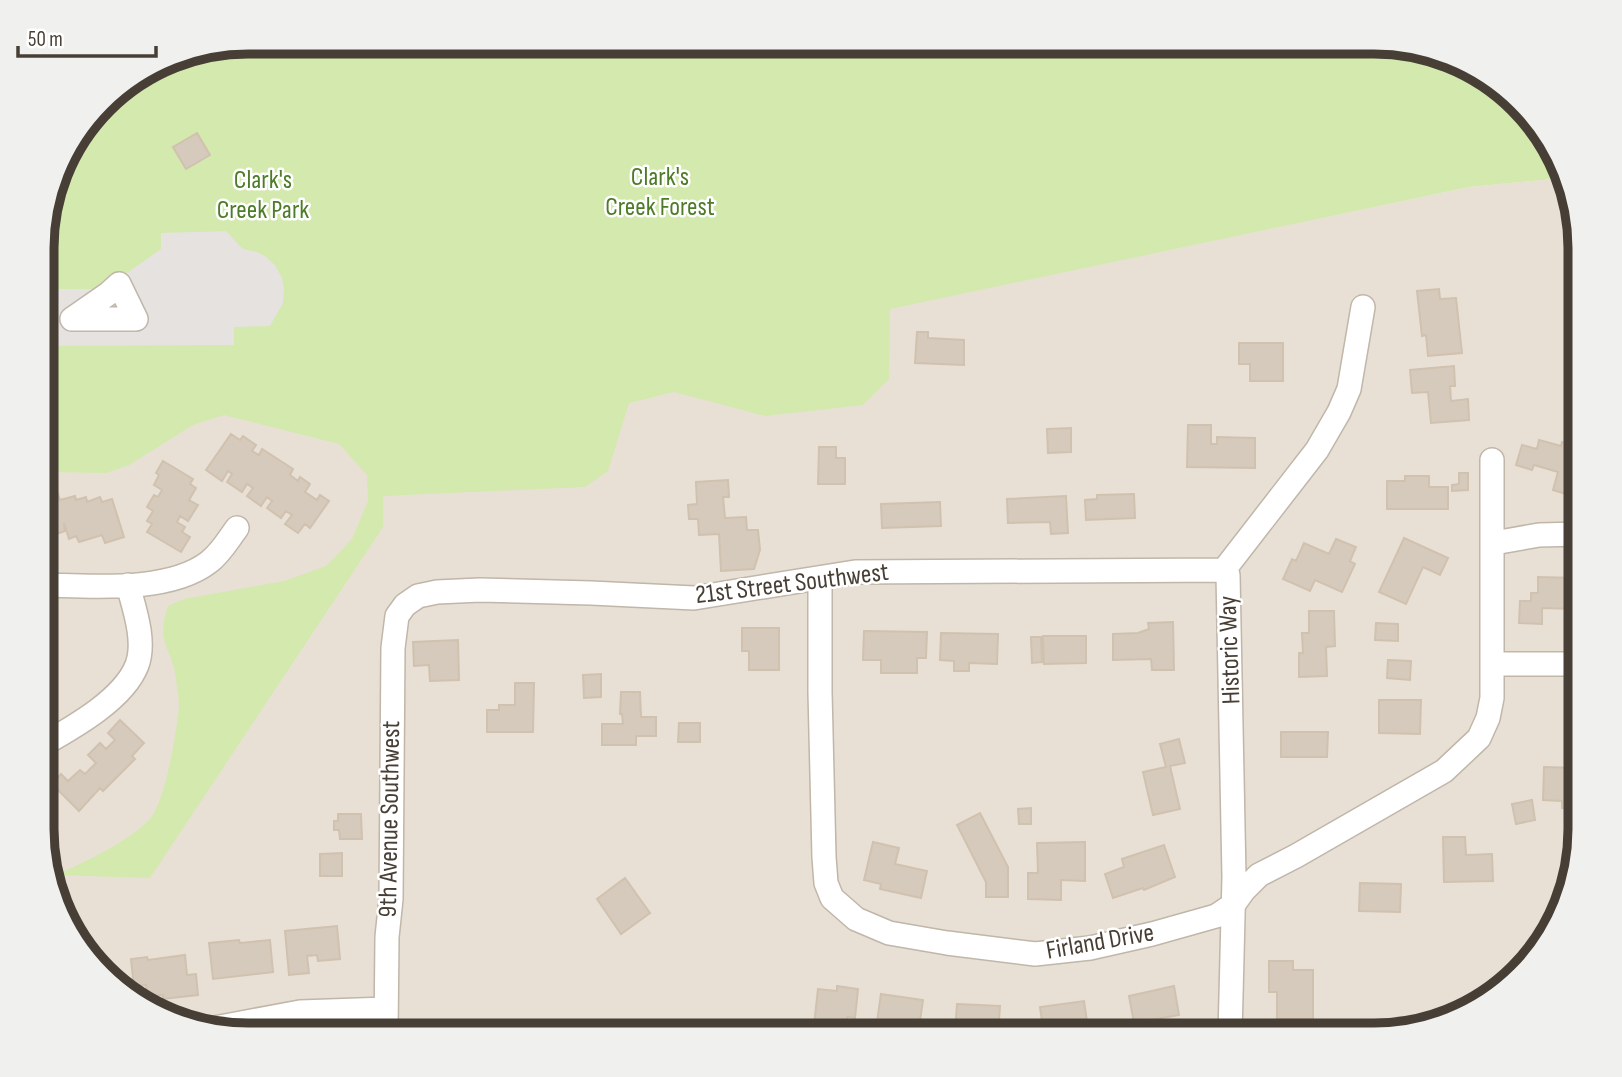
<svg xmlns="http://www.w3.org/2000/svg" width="1622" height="1077" font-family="'Sofia Sans Condensed',sans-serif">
	<rect width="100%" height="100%" fill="#f4efe7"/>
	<path fill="#e8e0d5" d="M 1562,178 L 1580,235 L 1580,842 L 1545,944 L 1477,1008 L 1387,1035 L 248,1035 L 182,1024 L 133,1000 L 70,932 L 44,856 L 44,350 L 714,342 L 835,320 L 1469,187 Z"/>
	<path fill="#d3e9ae" d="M 248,42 L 1374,42 L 1440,53 L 1489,77 L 1553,145 L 1562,178 L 1469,187 L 890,309 L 889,379 L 863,405 L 765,416 L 674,392 L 629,403 L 608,471 L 585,487 L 383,496 L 383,527 L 150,878 L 57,875 C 89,859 123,845 149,820 C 165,804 177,730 179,706 C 179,697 177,688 176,679 C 172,646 155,645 168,606 L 184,599 L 284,581 L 326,566 L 352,539 L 368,501 L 367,475 L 339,444 L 224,415 L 193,425 L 129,465 L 106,473 L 44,472 L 44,221 L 63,157 L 112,93 L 169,58 Z"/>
	<path fill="#e5e2df" d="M 226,231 L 243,249 L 257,252 L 265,256 L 275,265 L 282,278 L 284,289 L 283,303 L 270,326 L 234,327 L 234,345 L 44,346 L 44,289 L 104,289 L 161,249 L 161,233 Z"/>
	<path fill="#d6cabc" stroke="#d1c1af" stroke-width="2" d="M 197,133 L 210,155 L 186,169 L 173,147 Z
		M 1439,289 L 1440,299 L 1456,298 L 1462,353 L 1428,356 L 1426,335 L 1422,336 L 1417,291 Z
		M 917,332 L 928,332 L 928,338 L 964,340 L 964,365 L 915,363 Z
		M 1239,343 L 1283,343 L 1283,381 L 1250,381 L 1250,364 L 1239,364 Z
		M 1454,366 L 1455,386 L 1450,386 L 1451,401 L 1468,399 L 1469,420 L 1431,423 L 1428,392 L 1412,393 L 1410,370 Z
		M 1188,425 L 1211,425 L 1211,444 L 1217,444 L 1217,437 L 1255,438 L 1255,468 L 1187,467 Z
		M 1071,428 L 1071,452 L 1048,453 L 1047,429 Z
		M 231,434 L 240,440 L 243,436 L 256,445 L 252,451 L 259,455 L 262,449 L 293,469 L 290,475 L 298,481 L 300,477 L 310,484 L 305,492 L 317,500 L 320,495 L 329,501 L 310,528 L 305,524 L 298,533 L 285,524 L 292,515 L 286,511 L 281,518 L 267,508 L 272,501 L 267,497 L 261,506 L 247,496 L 253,488 L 247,484 L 242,492 L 227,482 L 232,474 L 228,471 L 222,481 L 206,470 Z
		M 1539,440 L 1561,446 L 1562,442 L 1580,447 L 1580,471 L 1576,470 L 1569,495 L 1553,490 L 1558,472 L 1534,465 L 1532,470 L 1516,465 L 1522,445 L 1537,449 Z
		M 819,447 L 836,447 L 836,458 L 845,458 L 845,484 L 818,484 Z
		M 163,461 L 193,479 L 190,484 L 196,488 L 189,500 L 198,505 L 188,521 L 180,516 L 177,522 L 185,527 L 182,532 L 190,537 L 181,552 L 147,532 L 152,524 L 147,521 L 153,511 L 147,507 L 154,495 L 158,497 L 162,490 L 154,485 L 159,475 L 156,473 Z
		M 1459,473 L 1468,473 L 1468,490 L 1452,491 L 1452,485 L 1459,484 Z
		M 1405,476 L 1429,476 L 1429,487 L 1448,487 L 1448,509 L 1387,509 L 1387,481 L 1405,481 Z
		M 728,480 L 729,497 L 723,497 L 725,518 L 746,517 L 747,530 L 758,530 L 760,550 L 754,569 L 721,571 L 719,534 L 699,535 L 698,519 L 689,519 L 688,505 L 697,504 L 696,482 Z
		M 56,488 L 60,500 L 75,496 L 76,500 L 86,497 L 87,502 L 100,497 L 102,502 L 112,499 L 124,537 L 105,543 L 102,535 L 79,542 L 76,536 L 69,539 L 64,523 L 65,531 L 45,538 L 44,492 Z
		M 1134,494 L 1135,518 L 1086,520 L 1085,500 L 1097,499 L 1097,495 Z
		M 1066,496 L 1068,533 L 1051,534 L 1050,522 L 1008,523 L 1007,499 Z
		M 940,502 L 941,526 L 882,528 L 881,504 Z
		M 1404,538 L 1448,558 L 1440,575 L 1423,567 L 1406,604 L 1379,592 Z
		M 1336,539 L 1356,547 L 1350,561 L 1355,564 L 1342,592 L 1315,580 L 1310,591 L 1283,579 L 1292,559 L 1296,561 L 1304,543 L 1329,554 Z
		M 1578,571 L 1580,571 L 1580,627 L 1579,609 L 1542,608 L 1542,624 L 1519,623 L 1520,601 L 1531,601 L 1531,593 L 1538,593 L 1538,577 L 1578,578 Z
		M 1309,611 L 1334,611 L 1335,646 L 1326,647 L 1327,676 L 1299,677 L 1299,653 L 1303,653 L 1302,633 L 1309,633 Z
		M 1173,622 L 1174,670 L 1152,670 L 1151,659 L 1113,660 L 1113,634 L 1138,633 L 1149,629 L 1148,623 Z
		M 1376,623 L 1398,624 L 1398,641 L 1375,640 Z
		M 742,628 L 779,628 L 779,670 L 749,670 L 749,651 L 742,651 Z
		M 864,631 L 927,632 L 926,658 L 917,658 L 917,673 L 881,673 L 881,660 L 863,660 Z
		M 941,633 L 998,634 L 997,664 L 969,663 L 969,671 L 954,671 L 954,661 L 940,660 Z
		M 1043,636 L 1086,636 L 1086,663 L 1044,664 Z
		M 1031,637 L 1041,637 L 1042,662 L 1032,663 Z
		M 458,640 L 459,680 L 430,681 L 429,665 L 414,666 L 413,642 Z
		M 1388,660 L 1411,661 L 1410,680 L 1387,678 Z
		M 601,674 L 601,697 L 584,698 L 583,675 Z
		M 515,683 L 534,683 L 533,732 L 487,732 L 487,710 L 499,710 L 499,705 L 515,705 Z
		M 621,692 L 640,692 L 641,717 L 656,717 L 656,736 L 636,736 L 636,745 L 602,745 L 602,724 L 623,724 L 622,714 L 620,714 Z
		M 1379,700 L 1421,700 L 1420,734 L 1379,733 Z
		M 120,720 L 144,743 L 132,756 L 135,759 L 103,791 L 100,788 L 79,811 L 52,784 L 61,774 L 68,781 L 80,770 L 85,774 L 96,763 L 88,755 L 100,743 L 106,749 L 115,740 L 108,733 Z
		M 679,723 L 700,723 L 700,742 L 678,742 Z
		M 1281,732 L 1328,732 L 1327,757 L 1281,757 Z
		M 1179,739 L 1185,763 L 1170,766 L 1180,809 L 1153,815 L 1143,772 L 1166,767 L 1160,744 Z
		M 1544,767 L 1575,768 L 1574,809 L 1562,808 L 1562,801 L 1543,800 Z
		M 45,784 L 55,821 L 44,825 L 44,785 Z
		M 1532,800 L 1535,820 L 1516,824 L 1512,804 Z
		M 1031,808 L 1031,824 L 1019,824 L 1018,809 Z
		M 980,813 L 1008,867 L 1008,897 L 986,897 L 986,882 L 957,825 Z
		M 338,814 L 361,814 L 362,839 L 340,839 L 339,830 L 334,830 L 334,821 L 338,821 Z
		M 1443,837 L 1465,837 L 1466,855 L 1492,854 L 1493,881 L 1444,882 Z
		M 873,842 L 899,848 L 895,864 L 927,871 L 921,898 L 880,889 L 881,884 L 864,880 Z
		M 1085,842 L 1085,881 L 1061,880 L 1061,900 L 1028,899 L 1028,873 L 1038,873 L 1037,843 Z
		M 1164,845 L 1175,877 L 1144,890 L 1143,888 L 1113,898 L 1105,874 L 1124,867 L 1122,859 Z
		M 342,853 L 342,876 L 320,876 L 320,854 Z
		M 625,878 L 650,913 L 621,934 L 597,899 Z
		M 1360,883 L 1401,884 L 1400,912 L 1359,911 Z
		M 337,926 L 340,959 L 318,961 L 317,955 L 307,956 L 309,973 L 289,975 L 285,931 Z
		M 239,940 L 240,943 L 270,940 L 273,972 L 213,979 L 209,943 Z
		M 89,952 L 107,957 L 104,969 Z
		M 185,955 L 187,975 L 196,974 L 198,995 L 163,999 L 163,995 L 147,997 L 146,985 L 134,987 L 131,959 L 147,957 L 148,960 Z
		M 1269,961 L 1293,961 L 1293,970 L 1313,970 L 1313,1019 L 1277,1019 L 1277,992 L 1269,992 Z
		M 837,986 L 858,989 L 855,1018 L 847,1017 L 847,1023 L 836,1022 L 836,1027 L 814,1025 L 818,989 L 837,991 Z
		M 1174,986 L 1179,1015 L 1134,1023 L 1129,996 Z
		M 881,994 L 923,1000 L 919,1028 L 877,1022 Z
		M 1084,1001 L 1089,1035 L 1064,1035 L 1063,1032 L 1044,1035 L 1040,1007 Z
		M 957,1004 L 1000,1006 L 998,1035 L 955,1032 Z"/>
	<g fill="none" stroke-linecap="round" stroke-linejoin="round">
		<defs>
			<path id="minor" d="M 119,284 L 136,319 L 72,319 L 108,294 Z
				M 1494,543 L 1539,535 L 1580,534
				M 820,578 L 820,692 L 824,857 L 826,883 L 832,898 L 856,919 L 889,933 L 947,943 L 1035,954 L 1090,948 L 1152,934 L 1216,916 L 1234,904 L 1244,890 L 1259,875 L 1296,856 L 1444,771 L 1479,738 L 1488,718 L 1492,698 L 1492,460
				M 44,585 C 92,586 169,593 209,562 C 221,553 228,540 237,528
				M 1494,664 L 1580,664
				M 44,744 C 74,727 124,699 137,665 C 146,641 134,608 128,585
				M 209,1029 L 300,1012 L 386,1009
				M 386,1035 L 387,937 L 391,899 L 393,648 L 397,616 L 405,605 L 418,596 L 437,592 L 480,590 L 591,593 L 694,598 L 855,572 L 1224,570
				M 1230,1035 L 1234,877 L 1228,575 L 1224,570 L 1317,450 L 1339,412 L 1349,389 L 1363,307"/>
		</defs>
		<use href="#minor" stroke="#c0b6a9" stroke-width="26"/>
		<use href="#minor" stroke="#fff" stroke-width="23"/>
	</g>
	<g text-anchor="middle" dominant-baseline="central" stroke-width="5" stroke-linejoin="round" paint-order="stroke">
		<g font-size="26" fill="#4d7b27" stroke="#fff">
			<text x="660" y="177">Clark's<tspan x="660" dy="30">Creek Forest</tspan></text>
			<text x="263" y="180">Clark's<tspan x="263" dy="30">Creek Park</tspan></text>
		</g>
		<g font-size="26" fill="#473f35" stroke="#fff">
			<text transform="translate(792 584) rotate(-7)">21st Street Southwest</text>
			<text transform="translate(1230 650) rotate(-92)">Historic Way</text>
			<text transform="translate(390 819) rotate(-89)">9th Avenue Southwest</text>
			<text transform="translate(1100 942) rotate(-10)">Firland Drive</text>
		</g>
	</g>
	<path d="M0 0H1622V1077H0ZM248 54H1374A194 194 0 0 1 1568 248V829A194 194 0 0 1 1374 1023H248A194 194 0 0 1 54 829V248A194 194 0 0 1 248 54Z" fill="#f0f0ef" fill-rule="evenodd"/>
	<path fill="none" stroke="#473f35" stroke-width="9" d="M248 54H1374A194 194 0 0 1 1568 248V829A194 194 0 0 1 1374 1023H248A194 194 0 0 1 54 829V248A194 194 0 0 1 248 54Z"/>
	<path d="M18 46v10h138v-10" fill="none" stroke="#473f35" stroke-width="3.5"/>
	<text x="28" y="46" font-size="21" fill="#473f35" stroke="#ffffff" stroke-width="5" paint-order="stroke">50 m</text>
</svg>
